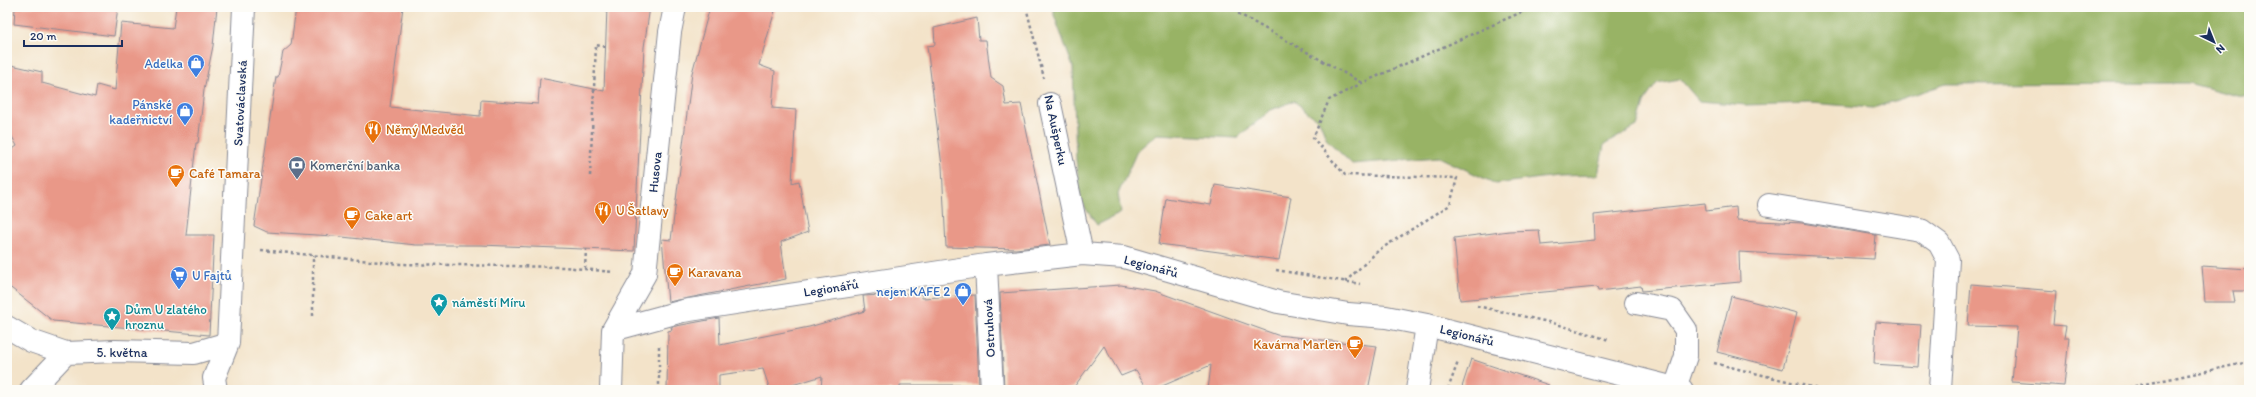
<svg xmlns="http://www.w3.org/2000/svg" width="2256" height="397" font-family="Itim,sans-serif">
	<rect width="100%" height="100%" fill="#fdfcf7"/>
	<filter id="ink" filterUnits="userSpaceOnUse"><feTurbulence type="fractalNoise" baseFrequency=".025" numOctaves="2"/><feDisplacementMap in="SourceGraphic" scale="8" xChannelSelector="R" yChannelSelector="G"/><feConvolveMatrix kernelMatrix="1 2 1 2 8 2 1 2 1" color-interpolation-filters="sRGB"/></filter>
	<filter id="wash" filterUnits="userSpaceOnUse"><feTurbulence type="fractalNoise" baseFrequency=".012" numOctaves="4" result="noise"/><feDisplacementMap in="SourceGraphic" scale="16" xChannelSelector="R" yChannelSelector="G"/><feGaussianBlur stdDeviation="0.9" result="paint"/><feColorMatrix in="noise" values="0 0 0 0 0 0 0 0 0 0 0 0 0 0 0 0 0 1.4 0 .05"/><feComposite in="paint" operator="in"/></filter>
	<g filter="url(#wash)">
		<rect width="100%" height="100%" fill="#f3e3c9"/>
		<path fill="#98b365" stroke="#5a7162" d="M 1054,7 L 2249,7 L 2249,97 L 2237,96 L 2188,83 L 1946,84 L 1873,108 L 1811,103 L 1746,105 L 1699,101 L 1680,79 L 1657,83 L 1645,100 L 1637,126 L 1604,145 L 1598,175 L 1556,176 L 1496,184 L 1439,157 L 1352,164 L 1327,140 L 1320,122 L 1294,101 L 1271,110 L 1237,138 L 1157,134 L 1137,151 L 1118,194 L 1121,213 L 1097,225 L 1081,202 L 1076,160 L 1073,67 L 1054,15 Z"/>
		<g id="blocks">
			<path fill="#e99888" d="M 15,7 L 118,7 L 114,36 L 14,24 Z
				M 176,7 L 217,7 L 213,46 L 204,90 L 198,143 L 196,143 L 186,235 L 214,235 L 209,335 L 53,321 L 7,285 L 7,153 L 17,146 L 7,127 L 7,64 L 42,72 L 42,83 L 95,97 L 97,85 L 115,90 L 121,23 L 173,28 Z
				M 296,7 L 403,7 L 390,107 L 480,116 L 481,100 L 538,104 L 540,78 L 604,91 L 607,7 L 650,7 L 644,47 L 634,251 L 480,245 L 416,245 L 333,236 L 267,232 L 254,226 L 276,77 L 278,77 L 283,52 L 291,45 Z
				M 710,7 L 776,7 L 759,65 L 775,71 L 772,108 L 796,110 L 792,183 L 799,181 L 808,232 L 781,242 L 786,279 L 668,302 L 662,239 L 671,240 L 692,73 Z
				M 977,18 L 979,40 L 986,40 L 991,78 L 1003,86 L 1006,105 L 1021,104 L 1050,245 L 1016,249 L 946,247 L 942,166 L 927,46 L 935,45 L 934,28 Z
				M 1215,185 L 1291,197 L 1279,260 L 1159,244 L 1166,198 L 1211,205 Z
				M 1705,203 L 1706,211 L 1736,207 L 1737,220 L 1802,223 L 1876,235 L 1874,259 L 1739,252 L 1740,282 L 1642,291 L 1641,286 L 1598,291 L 1597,287 L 1460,300 L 1454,238 L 1509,231 L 1539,230 L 1541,245 L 1595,240 L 1594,215 Z
				M 2202,266 L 2249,269 L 2249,291 L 2233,291 L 2235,302 L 2205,302 Z
				M 1971,284 L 2056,291 L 2053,325 L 2066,326 L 2064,337 L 2069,337 L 2064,386 L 2012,382 L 2017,327 L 1968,326 Z
				M 1121,285 L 1155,291 L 1277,335 L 1377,346 L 1368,390 L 1208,390 L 1211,365 L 1153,390 L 1148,390 L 1136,370 L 1121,376 L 1104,346 L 1074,387 L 1056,390 L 1004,390 L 1000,293 Z
				M 921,293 L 922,298 L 975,295 L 979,385 L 900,385 L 900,390 L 821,390 L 822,376 L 776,390 L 770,390 L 763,369 L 719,375 L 719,390 L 667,390 L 668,331 L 672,330 L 671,327 L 719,318 L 720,345 L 809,327 L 865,311 L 863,296 Z
				M 1731,296 L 1797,313 L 1783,369 L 1717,352 Z
				M 1876,322 L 1921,325 L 1918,367 L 1874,364 Z
				M 1471,359 L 1549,385 L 1548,390 L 1461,390 Z"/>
		</g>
	</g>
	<g filter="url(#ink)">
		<use href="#blocks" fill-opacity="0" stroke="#878994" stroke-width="1"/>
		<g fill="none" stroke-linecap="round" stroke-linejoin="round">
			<defs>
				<path id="minor" d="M 1050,104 L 1082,254
					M 1769,205 L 1921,230 L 1939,243 L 1948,260 L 1940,390
					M 986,265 L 992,390
					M 1636,303 L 1672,310 L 1686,330 L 1686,356 L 1675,388
					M 7,327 L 31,341 L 66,353
					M 613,330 L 683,311 L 986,265 L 1082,254 L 1124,257 L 1278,302 L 1348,314 L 1386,317 L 1427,325 L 1682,390
					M 31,390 L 66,353 L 115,351 L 194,353 L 228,343
					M 216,390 L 214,378 L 228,343 L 244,7
					M 611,390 L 613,330 L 645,274 L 670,32 L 675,7
					M 1417,390 L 1427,325"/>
			</defs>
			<use href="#minor" stroke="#878994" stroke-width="24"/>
			<path stroke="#878994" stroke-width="2.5" stroke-dasharray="3 3" stroke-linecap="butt" d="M 1026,7 L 1044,78
				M 1250,7 L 1239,14 L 1362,83
				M 590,176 L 596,45 L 606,47
				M 261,250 L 400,264 L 564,267 L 613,272
				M 585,269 L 586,249
				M 1276,270 L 1360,284
				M 1345,282 L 1379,250 L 1450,205 L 1457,178 L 1345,175 L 1313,138 L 1329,100 L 1362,83 L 1533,7
				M 1477,306 L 1553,323 L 1609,340
				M 313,316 L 313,255
				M 659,346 L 659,390
				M 1714,363 L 1823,390
				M 1448,389 L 1458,362
				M 2123,390 L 2131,387 L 2249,362"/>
			<use href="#minor" stroke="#fff" stroke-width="22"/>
		</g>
	</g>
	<defs>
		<symbol id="shop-pin" viewBox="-11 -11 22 30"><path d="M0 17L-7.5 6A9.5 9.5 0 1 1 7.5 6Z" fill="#3f7fe0" stroke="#fdfcf7"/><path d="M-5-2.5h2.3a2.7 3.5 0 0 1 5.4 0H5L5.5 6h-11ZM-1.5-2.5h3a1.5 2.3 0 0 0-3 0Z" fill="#fff"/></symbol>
		<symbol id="restaurant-pin" viewBox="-11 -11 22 30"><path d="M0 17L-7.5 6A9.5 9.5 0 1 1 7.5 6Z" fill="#e8710a" stroke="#fdfcf7"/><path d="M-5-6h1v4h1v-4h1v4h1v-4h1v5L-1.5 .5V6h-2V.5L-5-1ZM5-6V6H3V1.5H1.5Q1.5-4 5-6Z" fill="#fff"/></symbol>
		<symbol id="bank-pin" viewBox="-11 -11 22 30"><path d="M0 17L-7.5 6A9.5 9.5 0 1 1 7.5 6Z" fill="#5c6f8a" stroke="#fdfcf7"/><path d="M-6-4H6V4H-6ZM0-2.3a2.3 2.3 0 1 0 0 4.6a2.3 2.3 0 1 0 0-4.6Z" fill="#fff"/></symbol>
		<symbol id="cafe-pin" viewBox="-11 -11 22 30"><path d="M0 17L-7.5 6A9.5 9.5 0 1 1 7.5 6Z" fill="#e8710a" stroke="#fdfcf7"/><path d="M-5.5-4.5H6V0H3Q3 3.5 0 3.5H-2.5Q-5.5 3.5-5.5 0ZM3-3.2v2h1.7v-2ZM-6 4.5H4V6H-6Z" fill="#fff"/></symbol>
		<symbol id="supermarket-pin" viewBox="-11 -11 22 30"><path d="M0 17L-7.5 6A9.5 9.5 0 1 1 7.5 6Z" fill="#3f7fe0" stroke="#fdfcf7"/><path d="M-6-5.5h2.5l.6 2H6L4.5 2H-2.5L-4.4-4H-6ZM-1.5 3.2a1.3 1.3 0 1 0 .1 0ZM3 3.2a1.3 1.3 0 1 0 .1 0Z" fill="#fff"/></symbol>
		<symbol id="sight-pin" viewBox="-11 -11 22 30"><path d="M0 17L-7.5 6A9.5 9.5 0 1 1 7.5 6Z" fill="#0f9aa8" stroke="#fdfcf7"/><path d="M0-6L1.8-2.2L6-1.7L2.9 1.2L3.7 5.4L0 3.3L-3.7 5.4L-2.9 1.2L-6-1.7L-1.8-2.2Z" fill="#fff"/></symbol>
	</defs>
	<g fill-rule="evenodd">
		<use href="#shop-pin" x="186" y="53" width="20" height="27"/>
		<use href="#shop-pin" x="175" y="101" width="20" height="27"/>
		<use href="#restaurant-pin" x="363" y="119" width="20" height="27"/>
		<use href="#bank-pin" x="287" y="155" width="20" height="27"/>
		<use href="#cafe-pin" x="166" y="163" width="20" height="27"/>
		<use href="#restaurant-pin" x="593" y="200" width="20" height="27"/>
		<use href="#cafe-pin" x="342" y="205" width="20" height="27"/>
		<use href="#cafe-pin" x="665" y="262" width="20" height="27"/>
		<use href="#supermarket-pin" x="169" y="265" width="20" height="27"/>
		<use href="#shop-pin" x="953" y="281" width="20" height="27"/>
		<use href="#sight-pin" x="429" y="292" width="20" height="27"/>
		<use href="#sight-pin" x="102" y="306" width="20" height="27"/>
		<use href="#cafe-pin" x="1345" y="334" width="20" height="27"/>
	</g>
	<g text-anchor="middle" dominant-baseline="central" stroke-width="3" stroke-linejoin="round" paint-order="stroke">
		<g font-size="13" fill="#366cbe" stroke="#fdfcf7" text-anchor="end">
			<text x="183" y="63">Adelka</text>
			<text x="172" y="104">Pánské<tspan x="172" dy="15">kadeřnictví</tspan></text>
			<text x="192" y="275" text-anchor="start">U Fajtů</text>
			<text x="950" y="291">nejen KAFE 2</text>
		</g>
		<g font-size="13" fill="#1b2f5e" stroke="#fdfcf7">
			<text transform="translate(240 103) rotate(-87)">Svatováclavská</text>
			<text transform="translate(1056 130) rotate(78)">Na Aušperku</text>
			<text transform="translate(655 172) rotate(-84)">Husova</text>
			<text transform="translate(1151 266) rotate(15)">Legionářů</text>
			<text transform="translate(831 288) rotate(-9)">Legionářů</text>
			<text transform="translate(989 328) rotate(-93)">Ostruhová</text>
			<text transform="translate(1467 335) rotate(14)">Legionářů</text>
			<text x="122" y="352">5. května</text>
		</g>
		<g font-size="13" fill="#c56008" stroke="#fdfcf7" text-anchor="start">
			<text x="386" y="129">Němý Medvěd</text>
			<text x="189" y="173">Café Tamara</text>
			<text x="616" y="210">U Šatlavy</text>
			<text x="365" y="215">Cake art</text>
			<text x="688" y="272">Karavana</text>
			<text x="1342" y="344" text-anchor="end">Kavárna Marlen</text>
		</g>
		<g font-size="13" fill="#4e5e75" stroke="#fdfcf7" text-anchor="start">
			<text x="310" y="165">Komerční banka</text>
		</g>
		<g font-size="13" fill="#0d838f" stroke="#fdfcf7" text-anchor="start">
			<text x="452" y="302">náměstí Míru</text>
			<text x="125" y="309">Dům U zlatého<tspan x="125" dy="15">hroznu</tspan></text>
		</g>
	</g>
	<rect width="2256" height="397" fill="none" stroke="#fdfcf7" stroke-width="24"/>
	<g transform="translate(2214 42) rotate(137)" stroke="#fdfcf7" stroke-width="3" paint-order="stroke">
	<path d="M0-3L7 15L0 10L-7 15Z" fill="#1b2f5e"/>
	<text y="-6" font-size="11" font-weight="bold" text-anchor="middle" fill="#1b2f5e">N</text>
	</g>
	<path d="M24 40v6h98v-6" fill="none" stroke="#1b2f5e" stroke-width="2"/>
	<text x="30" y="40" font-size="12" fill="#1b2f5e" stroke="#fdfcf7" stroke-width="3" paint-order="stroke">20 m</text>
</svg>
